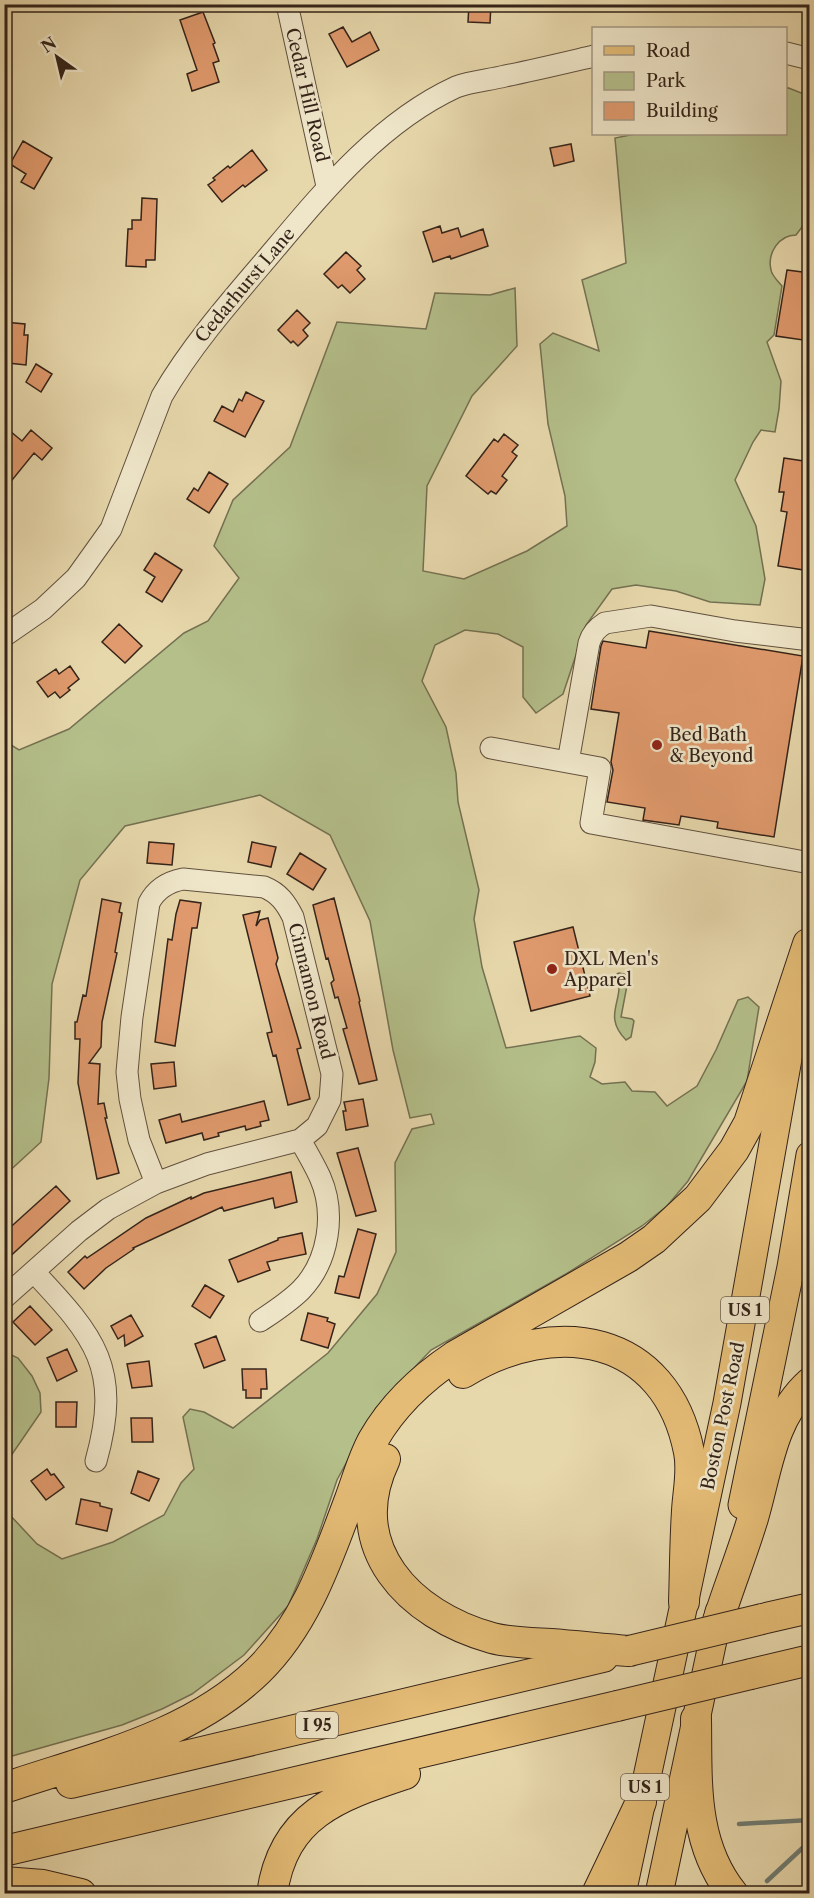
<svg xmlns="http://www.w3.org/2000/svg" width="814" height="1898" font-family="'Libre Caslon Text',serif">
	<rect width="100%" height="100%" fill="#e7d8ac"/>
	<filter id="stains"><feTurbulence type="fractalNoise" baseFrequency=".00333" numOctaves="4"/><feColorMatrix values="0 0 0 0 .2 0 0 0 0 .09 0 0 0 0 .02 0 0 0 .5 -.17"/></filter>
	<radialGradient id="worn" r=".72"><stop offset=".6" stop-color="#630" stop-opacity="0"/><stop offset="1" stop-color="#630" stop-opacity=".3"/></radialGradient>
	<path fill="#b4bf8a" stroke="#747152" stroke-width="1.5" d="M 786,87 L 809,96 L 810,195 L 807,211 L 808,219 L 796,235 C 779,235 767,253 771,270 C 772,276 778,281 782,286 L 774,335 L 767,342 L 781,381 L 779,409 L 775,432 L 761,430 L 753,442 L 735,480 L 756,526 L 765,579 L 760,605 L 710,602 L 676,591 L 636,585 L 612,589 L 586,625 L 563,694 L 536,713 L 523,697 L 523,647 L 498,634 L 465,630 L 435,645 L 422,681 L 446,727 L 456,773 L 458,802 L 479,890 L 474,919 L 482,967 L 506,1048 L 580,1036 L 596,1048 L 595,1062 L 590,1077 L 602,1084 L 625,1082 L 632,1091 L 655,1092 L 667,1106 L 697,1086 L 716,1050 L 738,1000 L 748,997 L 759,1007 L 747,1081 L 688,1181 L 667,1206 L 642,1226 L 566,1274 L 431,1350 L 376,1408 L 337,1480 L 317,1539 L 288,1606 L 244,1655 L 192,1694 L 162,1709 L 122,1725 L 5,1758 L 5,1352 L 18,1358 L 32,1376 L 40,1393 L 41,1412 L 6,1463 L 9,1514 L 37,1544 L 62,1559 L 113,1542 L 164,1515 L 181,1483 L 194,1469 L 183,1417 L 190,1409 L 204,1412 L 233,1428 L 328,1353 L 377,1294 L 396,1252 L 395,1163 L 412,1129 L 434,1124 L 431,1114 L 410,1118 L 393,1050 L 370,921 L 330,835 L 260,795 L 125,826 L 80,880 L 52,984 L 49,1078 L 41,1142 L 5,1175 L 5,741 L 19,750 L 69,729 L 184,633 L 208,621 L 239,578 L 214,546 L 233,500 L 290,447 L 337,322 L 426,329 L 435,293 L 490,295 L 515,288 L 517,346 L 472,396 L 427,486 L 423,571 L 464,579 L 527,551 L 567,526 L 565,496 L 548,424 L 540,344 L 553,333 L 599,351 L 582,280 L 626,263 L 615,138 L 635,134 L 786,134 Z
		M 619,973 L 629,975 L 621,1017 L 632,1019 L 634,1021 L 631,1037 L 626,1040 C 601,1014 626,1001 617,974 Z"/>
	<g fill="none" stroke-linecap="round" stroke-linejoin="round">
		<path stroke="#707d74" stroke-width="4.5" d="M 739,1824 L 810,1820
			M 767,1881 L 810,1841"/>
	</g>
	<path fill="#e09a6d" stroke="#342319" stroke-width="1.5" d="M 469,4 L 491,4 L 490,23 L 468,22 Z
		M 203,12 L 215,43 L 213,44 L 219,61 L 213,63 L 219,82 L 192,91 L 187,74 L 197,70 L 180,20 Z
		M 343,27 L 352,42 L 370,32 L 379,50 L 347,67 L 329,34 Z
		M 23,141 L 52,158 L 34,189 L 21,182 L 26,174 L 10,164 Z
		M 571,144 L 574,161 L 554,166 L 550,148 Z
		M 252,150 L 267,170 L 245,187 L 243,185 L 222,202 L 208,185 L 215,180 L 213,178 L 228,166 L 230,168 Z
		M 142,198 L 157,199 L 155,260 L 146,260 L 146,267 L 126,266 L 128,229 L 132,229 L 132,220 L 141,220 Z
		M 440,226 L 442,233 L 458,228 L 461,237 L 483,229 L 488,246 L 451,259 L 450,256 L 433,262 L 423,232 Z
		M 346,252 L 361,266 L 357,270 L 365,279 L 350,293 L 342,285 L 338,288 L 324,274 Z
		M 787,270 L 810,273 L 810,341 L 776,336 Z
		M 297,310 L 310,323 L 303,330 L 308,336 L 298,346 L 293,341 L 291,343 L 278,330 Z
		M 4,322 L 25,324 L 24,335 L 28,335 L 26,365 L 8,363 L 9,348 L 4,348 Z
		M 36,364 L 52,374 L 41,392 L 26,382 Z
		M 246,392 L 264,401 L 245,437 L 214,421 L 222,406 L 233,412 L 239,399 L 242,401 Z
		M 4,426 L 22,441 L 31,430 L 52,448 L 42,460 L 34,453 L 4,490 Z
		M 504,434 L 518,445 L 512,452 L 517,456 L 502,476 L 507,480 L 496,494 L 491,491 L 488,494 L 466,476 L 494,439 L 498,442 Z
		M 784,458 L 810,462 L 810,571 L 778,566 L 787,512 L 781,511 L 784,492 L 779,492 Z
		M 209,472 L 228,484 L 209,513 L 187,499 L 194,488 L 198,491 Z
		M 155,553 L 182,570 L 162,602 L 146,592 L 155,577 L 144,570 Z
		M 119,624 L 142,646 L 125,663 L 102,642 Z
		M 649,631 L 803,656 L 774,837 L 717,828 L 718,822 L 681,816 L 679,825 L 643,820 L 645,808 L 607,802 L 613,770 L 611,762 L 619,713 L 591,709 L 601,646 L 603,641 L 646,648 Z
		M 70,666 L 79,679 L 68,688 L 70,690 L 60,698 L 55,692 L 48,697 L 37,682 L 56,669 L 59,674 Z
		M 149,842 L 174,844 L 172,865 L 147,863 Z
		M 252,842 L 276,847 L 271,867 L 248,862 Z
		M 300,853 L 326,869 L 313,890 L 287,874 Z
		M 334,898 L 360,1001 L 359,1002 L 377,1080 L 359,1084 L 343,1029 L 347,1028 L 338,997 L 335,998 L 331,983 L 334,980 L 328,958 L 326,959 L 313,905 Z
		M 102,899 L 121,903 L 119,912 L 122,913 L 115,952 L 117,953 L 102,1022 L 101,1047 L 89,1063 L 100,1064 L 98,1104 L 104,1103 L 107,1118 L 105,1118 L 119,1173 L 97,1179 L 78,1083 L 80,1039 L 75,1039 L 75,1022 L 77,1022 L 83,995 L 86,996 Z
		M 180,900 L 201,903 L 197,928 L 192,928 L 175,1046 L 155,1042 L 168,939 L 172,940 L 176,914 Z
		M 260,911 L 256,926 L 260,920 L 268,918 L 278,958 L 276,964 L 301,1048 L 297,1049 L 310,1099 L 288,1105 L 276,1055 L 273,1056 L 267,1033 L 272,1032 L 243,915 Z
		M 573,927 L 590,996 L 531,1011 L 514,942 Z
		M 174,1062 L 176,1086 L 154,1089 L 151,1064 Z
		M 363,1099 L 368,1126 L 346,1130 L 343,1111 L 346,1111 L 344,1102 Z
		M 264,1101 L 269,1120 L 260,1122 L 261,1126 L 246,1130 L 245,1126 L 218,1133 L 219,1136 L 204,1140 L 202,1133 L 166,1143 L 159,1120 L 180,1114 L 182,1122 Z
		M 358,1148 L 376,1211 L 356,1216 L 337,1153 Z
		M 291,1172 L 297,1202 L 275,1208 L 273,1198 L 224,1211 L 222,1207 L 133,1248 L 134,1249 L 106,1268 L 84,1289 L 68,1272 L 85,1256 L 87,1258 L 146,1218 L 191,1197 L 191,1199 L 204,1193 Z
		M 56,1186 L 70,1201 L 4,1262 L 4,1233 Z
		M 358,1229 L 376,1234 L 359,1298 L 335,1293 L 339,1276 L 344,1277 Z
		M 302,1233 L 306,1254 L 267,1262 L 270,1270 L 238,1282 L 229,1260 L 278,1240 L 278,1238 Z
		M 205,1285 L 224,1296 L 210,1318 L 192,1306 Z
		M 30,1306 L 52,1330 L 35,1345 L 13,1322 Z
		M 308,1313 L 328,1318 L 327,1321 L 335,1324 L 328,1348 L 301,1340 Z
		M 131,1315 L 143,1336 L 125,1346 L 124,1335 L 118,1339 L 111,1326 Z
		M 216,1336 L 225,1360 L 204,1368 L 195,1344 Z
		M 67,1349 L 77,1371 L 57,1381 L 47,1358 Z
		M 149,1361 L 152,1386 L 132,1388 L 127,1364 Z
		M 242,1369 L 266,1369 L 267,1389 L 261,1389 L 261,1398 L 246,1398 L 246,1390 L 243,1390 Z
		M 56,1402 L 77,1402 L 76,1427 L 56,1427 Z
		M 131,1418 L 152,1418 L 153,1442 L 132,1442 Z
		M 47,1469 L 51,1475 L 54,1474 L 64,1487 L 46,1500 L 31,1481 Z
		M 138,1471 L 159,1479 L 149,1501 L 131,1493 Z
		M 81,1499 L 100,1503 L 100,1506 L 112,1509 L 107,1531 L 76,1524 Z"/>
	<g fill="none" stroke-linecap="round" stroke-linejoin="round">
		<defs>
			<path id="minor" d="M 287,4 L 327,186
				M 786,53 L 810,59
				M 4,636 L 43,609 L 76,578 L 111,529 L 162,396 C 190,348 227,305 263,263 C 319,197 376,124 456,87 C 471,81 490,80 505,76 C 535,70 564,63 594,56
				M 491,748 L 600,768 L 591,823 L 810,863
				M 568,762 L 589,643 C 592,633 597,628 605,623 L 651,616 L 735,631 L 810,640
				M 34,1272 C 95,1337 122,1368 96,1461
				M 4,1298 L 79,1231 L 108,1209 L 156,1183 L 207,1164 L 300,1140 L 317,1126 L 330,1100 L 332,1074 L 293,917 C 286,903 279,893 264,887 L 183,879 C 168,882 156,889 149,903 L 132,1017 L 127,1072 L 130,1099 L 139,1140 L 156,1183
				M 260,1321 C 275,1311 289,1302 301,1290 C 329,1261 336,1213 320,1177 C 314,1164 307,1152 300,1140"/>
			<path id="major" d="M 742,1505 L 791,1267 L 810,1155
				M 622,1894 L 727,1403 L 797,1008
				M 659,1894 L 719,1612"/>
			<path id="highway" d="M 463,1373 C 555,1316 666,1334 689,1452 C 693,1472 688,1491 687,1511 C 685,1541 685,1572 684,1602
				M 385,1459 C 343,1547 409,1615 492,1638 C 511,1643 531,1643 551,1644 C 577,1646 603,1649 629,1651
				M 762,1619 L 810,1608
				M 717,1624 C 728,1589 742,1554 753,1518 C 767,1471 771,1418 810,1383
				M 751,1674 L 810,1660
				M 696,1719 C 697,1781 692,1843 733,1894
				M 71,1783 L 603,1657
				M 4,1788 C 92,1758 190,1737 258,1671 C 306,1624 327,1560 350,1499 C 357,1480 363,1458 373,1440 C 393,1405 422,1378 455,1356 L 628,1257 L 654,1239 L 698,1198 L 734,1150 L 749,1123 L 808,944
				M 4,1851 L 617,1706
				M 4,1882 L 43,1885 L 81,1894
				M 272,1894 C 283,1814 339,1796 405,1774
				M 597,1894 L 641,1802"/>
		</defs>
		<use href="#minor" stroke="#61503e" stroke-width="23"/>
		<use href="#major" stroke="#342319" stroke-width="29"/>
		<use href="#highway" stroke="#342319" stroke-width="32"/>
		<use href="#minor" stroke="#efe6c9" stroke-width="21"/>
		<use href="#major" stroke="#e4bc76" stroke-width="27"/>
		<use href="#highway" stroke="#e4bc76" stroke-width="30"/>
		<defs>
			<path id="highway-bridge" d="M 629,1651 L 762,1619
				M 617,1706 L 751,1674"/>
		</defs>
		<use href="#highway-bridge" stroke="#342319" stroke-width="32" stroke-linecap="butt"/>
		<use href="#highway-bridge" stroke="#e4bc76" stroke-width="30"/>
	</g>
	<g fill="#8f2418" stroke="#efe6c9" stroke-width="2">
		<circle cx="657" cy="745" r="6"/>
		<circle cx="552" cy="969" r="6"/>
	</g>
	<g text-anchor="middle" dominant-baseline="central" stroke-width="5" stroke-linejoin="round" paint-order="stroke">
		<g fill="#efe6c9" stroke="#6c5e4e" stroke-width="1.5">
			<rect x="721" y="1297" width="48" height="26" rx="4.5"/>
			<rect x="296" y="1712" width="42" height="26" rx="4.5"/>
			<rect x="621" y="1774" width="48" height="26" rx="4.5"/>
		</g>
		<g font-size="16" font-weight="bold" fill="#342319">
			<text x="745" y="1310">US 1</text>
			<text x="317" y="1725">I 95</text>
			<text x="645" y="1787">US 1</text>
		</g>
		<g font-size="18" fill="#342319" stroke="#efe6c9">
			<text transform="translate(307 95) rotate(77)">Cedar Hill Road</text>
			<text transform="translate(245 285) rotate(-50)">Cedarhurst Lane</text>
			<text transform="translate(311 991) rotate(76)">Cinnamon Road</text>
			<text transform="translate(723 1416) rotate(-78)">Boston Post Road</text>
		</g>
		<g font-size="18" fill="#342319" stroke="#efe6c9" text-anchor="start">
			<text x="669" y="735">Bed Bath<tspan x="669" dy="21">&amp; Beyond</tspan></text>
			<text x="564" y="959">DXL Men's<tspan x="564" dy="21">Apparel</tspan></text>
		</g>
	</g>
	<rect width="814" height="1898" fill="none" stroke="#e7d8ac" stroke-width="24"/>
	<rect x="6" y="6" width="802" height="1886" fill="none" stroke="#342319" stroke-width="3"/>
	<rect x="12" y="12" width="790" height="1874" fill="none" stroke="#342319" stroke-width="1.5"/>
	<rect x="592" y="27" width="195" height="108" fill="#efe6c9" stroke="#a49883" stroke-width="1.5"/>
	<rect x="604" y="46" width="30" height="9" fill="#e4bc76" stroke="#a49883" stroke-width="1.5"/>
	<text x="646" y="57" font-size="18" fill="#342319">Road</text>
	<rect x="604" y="72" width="30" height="18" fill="#b4bf8a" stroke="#a49883" stroke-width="1.5"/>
	<text x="646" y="87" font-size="18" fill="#342319">Park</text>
	<rect x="604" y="102" width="30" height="18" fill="#e09a6d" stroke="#a49883" stroke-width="1.5"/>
	<text x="646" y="117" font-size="18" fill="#342319">Building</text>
	<g transform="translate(57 57) rotate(326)" stroke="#efe6c9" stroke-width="4.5" paint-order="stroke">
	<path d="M0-4.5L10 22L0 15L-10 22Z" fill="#342319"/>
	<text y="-9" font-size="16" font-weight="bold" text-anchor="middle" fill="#342319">N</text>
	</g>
	<rect width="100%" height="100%" filter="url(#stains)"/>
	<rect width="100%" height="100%" fill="url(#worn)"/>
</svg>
